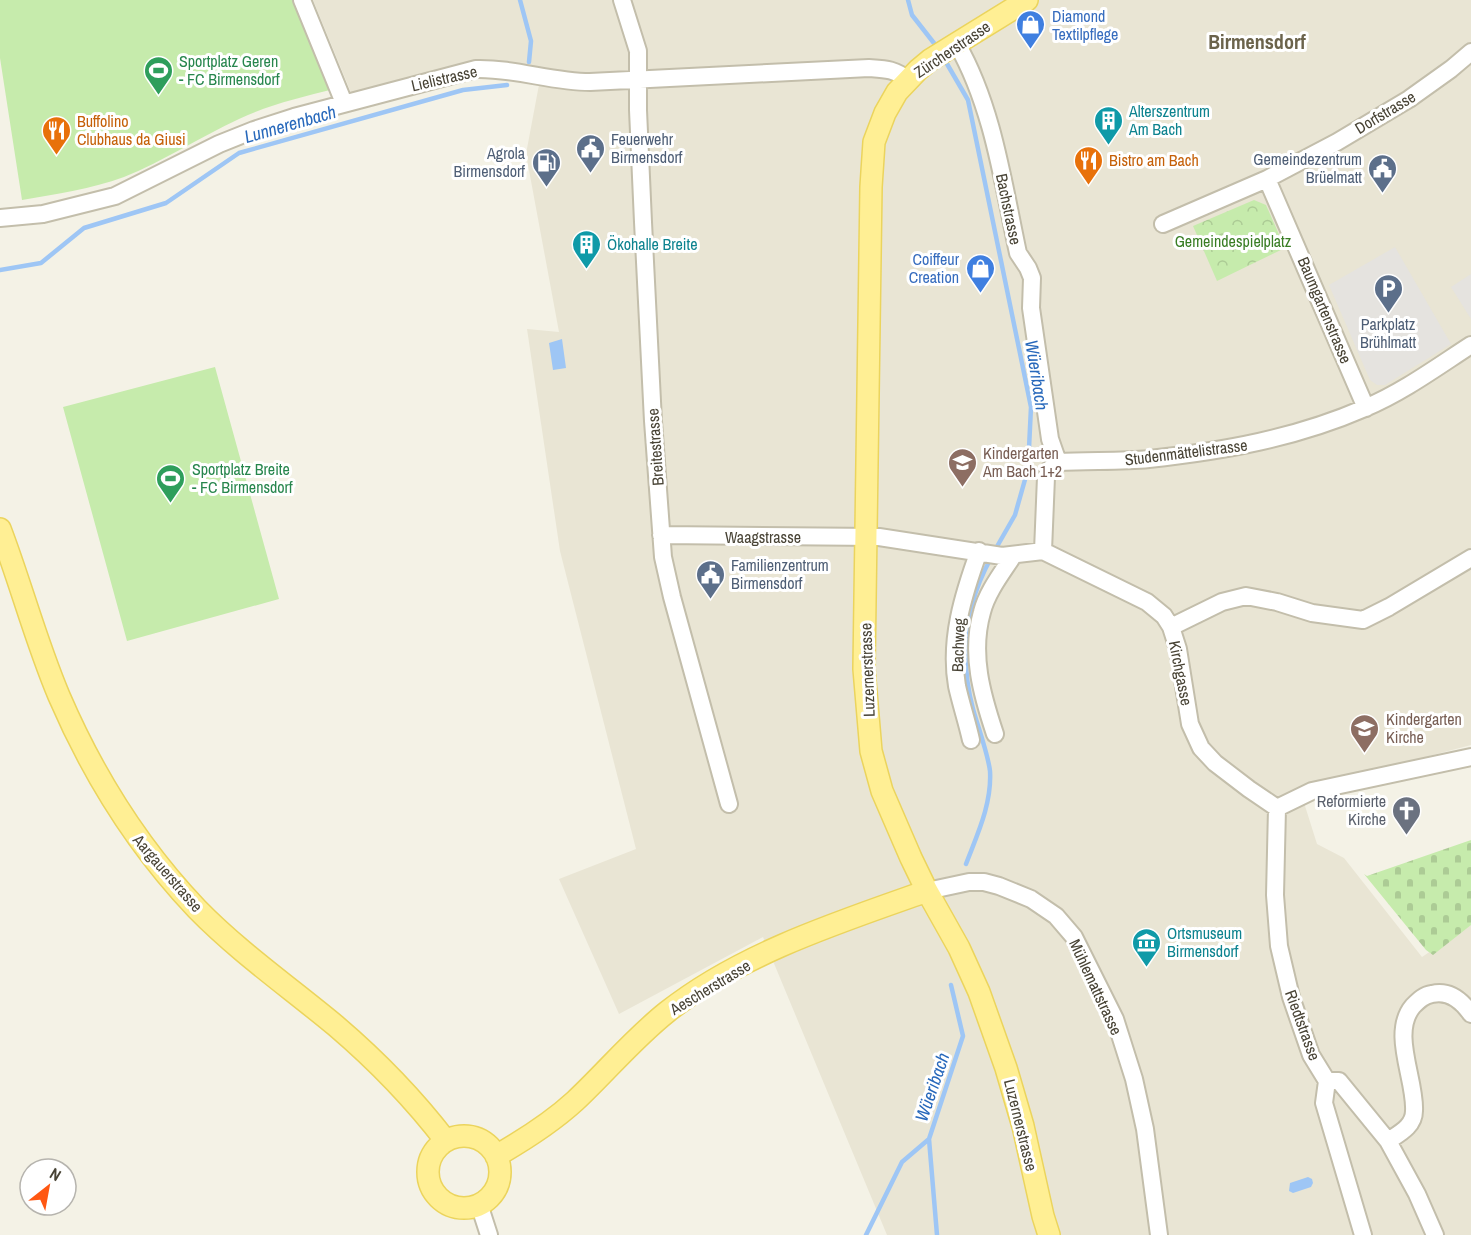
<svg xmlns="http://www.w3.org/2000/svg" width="1471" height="1235" font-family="'Archivo Narrow',sans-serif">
	<defs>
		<pattern id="cemetery-stones" width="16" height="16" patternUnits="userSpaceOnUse" patternTransform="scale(1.5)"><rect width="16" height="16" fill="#c6ebac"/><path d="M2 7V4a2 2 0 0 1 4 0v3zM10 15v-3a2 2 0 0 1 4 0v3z" fill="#accb95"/></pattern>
		<pattern id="park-crowns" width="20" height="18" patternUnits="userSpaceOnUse" patternTransform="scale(1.5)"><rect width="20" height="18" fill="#c6ebac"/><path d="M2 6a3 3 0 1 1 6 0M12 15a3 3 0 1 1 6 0" fill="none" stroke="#accb95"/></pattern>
	</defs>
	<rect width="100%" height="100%" fill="#f4f2e6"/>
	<path fill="#e9e5d4" d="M 313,0 L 1471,0 L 1471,745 L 1300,790 L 1317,844 L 1344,858 L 1422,957 L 1471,924 L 1471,1235 L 887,1235 L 763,937 L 619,1014 L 559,879 L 636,849 L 560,551 L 527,329 L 559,332 L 526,154 L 541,74 L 484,64 L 352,95 Z"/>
	<path fill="url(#cemetery-stones)" d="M 1471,840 L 1471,925 L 1433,955 L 1426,950 L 1364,874 L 1367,876 Z"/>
	<path fill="url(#park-crowns)" d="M 1254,200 L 1266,205 L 1285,248 L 1217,281 L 1193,226 Z"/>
	<path fill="#c6ebac" d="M 0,0 L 295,0 L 334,89 C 302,97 268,105 239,119 C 200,137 164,161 124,177 C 91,189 57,194 22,200 L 0,58 Z
		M 215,367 L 279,599 L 127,641 L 63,407 Z"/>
	<path fill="#e5e3df" d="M 1395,247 L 1451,344 L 1385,385 L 1377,385 L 1370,380 L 1329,285 Z
		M 1471,274 L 1471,319 L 1451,287 Z"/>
	<path fill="#9ec6f5" d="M 562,339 L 566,368 L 553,370 L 549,343 Z
		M 1308,1177 L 1312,1179 L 1313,1183 L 1311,1187 L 1293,1193 L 1289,1191 L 1290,1183 Z"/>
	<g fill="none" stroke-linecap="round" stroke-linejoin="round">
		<path stroke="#9ec6f5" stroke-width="4.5" d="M 520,0 L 531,41 L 529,62
			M 908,0 L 912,15 L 937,47
			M 943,57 L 968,100 L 1031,407 L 1028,469 L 1015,515 L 995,550
			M 0,270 L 41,263 L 84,228 L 166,203 L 239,153 L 463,90 L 507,85
			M 966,864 C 977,835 992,804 990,771 C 988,754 978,727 973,709 C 959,656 965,605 991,558
			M 866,1235 L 902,1162 L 929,1139
			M 937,1235 L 929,1139 L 963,1036 L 951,985"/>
		<defs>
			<path id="minor" d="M 302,0 L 344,103
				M 622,0 L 638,51 L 638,110 L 643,222 L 653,421 L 663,557 L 672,597 L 729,804
				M 957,44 C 993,107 1003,183 1018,253 L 1028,268 L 1032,278 L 1031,308 L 1050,439 L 1058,462
				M 1267,179 L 1366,408
				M 0,218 L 43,214 L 115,196 L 219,144 L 254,130 L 294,117 L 476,69 C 515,68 552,82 590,82 L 869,68 C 884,69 896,69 907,80
				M 1163,224 L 1267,179 L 1337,142 L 1409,99 L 1451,69 L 1471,52
				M 1058,462 C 1088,460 1119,462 1149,459 C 1224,451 1296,438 1365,408 C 1403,392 1437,367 1471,345
				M 661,535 L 879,537 L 1002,556 L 1043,551 L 1147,602 L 1164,616 L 1171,627 L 1178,649 L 1190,724 L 1201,748 L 1215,763 L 1249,789 L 1277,808
				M 1043,551 L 1046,477 L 1050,469 L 1058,462
				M 1171,627 L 1222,602 L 1246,596 L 1277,602 L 1312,613 L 1363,620 L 1389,607 L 1471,558
				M 995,734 C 982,695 970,654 982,612 C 987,592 1002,573 1013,556
				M 971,740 C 967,722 961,704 957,686 C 949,640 963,595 979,551
				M 1277,808 L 1275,895 L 1279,946 L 1291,997 L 1311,1055 L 1327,1081 L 1324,1103 L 1363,1235
				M 1277,808 L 1312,791 L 1471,757
				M 927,891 L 969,882 L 984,882 L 999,886 L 1031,899 L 1056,916 L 1074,937 L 1115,1019 L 1134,1079 L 1145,1129 L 1159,1235
				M 1327,1081 L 1339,1081 L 1388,1141 L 1417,1194 L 1435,1235
				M 1388,1141 C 1400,1133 1414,1126 1414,1111 C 1416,1080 1390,1033 1413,1006 C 1419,1000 1424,995 1432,994 C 1449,990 1462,1001 1471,1014
				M 479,1204 L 489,1235"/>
			<path id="major" d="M 1027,0 L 930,60 L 918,70 L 897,92 L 885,113 L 874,142 L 871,187 L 864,669 L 871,751 L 882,791 L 911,858 L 927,891 L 959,948 L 979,992 L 1006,1068 L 1023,1126 L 1043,1216 L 1049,1235
				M 0,529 C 21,584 36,642 59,696 C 93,775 137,846 197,909 C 239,952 289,987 336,1026 C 377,1061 413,1098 446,1141
				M428 1172a36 36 0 1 1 72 0a36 36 0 1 1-72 0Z
				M 496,1156 C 524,1140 551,1123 575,1101 C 606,1072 633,1039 667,1012 C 740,954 839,922 927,891"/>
		</defs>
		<use href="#minor" stroke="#c3beab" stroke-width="20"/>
		<use href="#major" stroke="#ebd45d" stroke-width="24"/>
		<use href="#minor" stroke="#fff" stroke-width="16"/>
		<use href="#major" stroke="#ffef94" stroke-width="21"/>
	</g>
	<defs>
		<symbol id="shop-pin" viewBox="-11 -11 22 30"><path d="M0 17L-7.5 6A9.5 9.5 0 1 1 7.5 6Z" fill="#3f7fe0" stroke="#fff"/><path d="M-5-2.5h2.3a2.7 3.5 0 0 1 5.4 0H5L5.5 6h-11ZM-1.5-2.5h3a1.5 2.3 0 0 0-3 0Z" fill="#fff"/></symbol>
		<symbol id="stadium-pin" viewBox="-11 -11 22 30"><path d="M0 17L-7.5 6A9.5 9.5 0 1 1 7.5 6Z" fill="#2e9e5b" stroke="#fff"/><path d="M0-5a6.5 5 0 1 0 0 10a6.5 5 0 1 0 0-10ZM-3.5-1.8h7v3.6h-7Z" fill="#fff"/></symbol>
		<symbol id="building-pin" viewBox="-11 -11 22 30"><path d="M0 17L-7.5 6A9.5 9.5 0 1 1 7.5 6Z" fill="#0f9aa8" stroke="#fff"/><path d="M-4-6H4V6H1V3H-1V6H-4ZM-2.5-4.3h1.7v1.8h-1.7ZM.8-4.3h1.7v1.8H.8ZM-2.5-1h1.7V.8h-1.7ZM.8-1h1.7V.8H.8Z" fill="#fff"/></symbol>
		<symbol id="restaurant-pin" viewBox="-11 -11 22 30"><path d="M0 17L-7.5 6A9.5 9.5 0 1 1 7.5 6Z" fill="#e8710a" stroke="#fff"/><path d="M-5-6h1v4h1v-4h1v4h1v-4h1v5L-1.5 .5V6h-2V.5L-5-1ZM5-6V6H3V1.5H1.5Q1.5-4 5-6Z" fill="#fff"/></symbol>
		<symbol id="civic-pin" viewBox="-11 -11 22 30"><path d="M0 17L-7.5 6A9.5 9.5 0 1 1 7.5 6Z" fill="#5c6f8a" stroke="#fff"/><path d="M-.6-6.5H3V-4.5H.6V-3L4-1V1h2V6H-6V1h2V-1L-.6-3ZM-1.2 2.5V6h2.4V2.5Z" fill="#fff"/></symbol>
		<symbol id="fuel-pin" viewBox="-11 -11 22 30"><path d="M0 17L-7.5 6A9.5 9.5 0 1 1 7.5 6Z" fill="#5c6f8a" stroke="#fff"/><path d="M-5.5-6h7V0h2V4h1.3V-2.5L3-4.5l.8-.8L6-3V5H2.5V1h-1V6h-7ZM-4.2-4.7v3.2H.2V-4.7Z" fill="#fff"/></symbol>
		<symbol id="parking-pin" viewBox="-11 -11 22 30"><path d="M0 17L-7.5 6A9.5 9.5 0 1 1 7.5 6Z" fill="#5c6f8a" stroke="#fff"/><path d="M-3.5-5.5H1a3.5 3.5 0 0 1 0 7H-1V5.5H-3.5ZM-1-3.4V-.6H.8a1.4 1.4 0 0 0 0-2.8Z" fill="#fff"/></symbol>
		<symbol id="school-pin" viewBox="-11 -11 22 30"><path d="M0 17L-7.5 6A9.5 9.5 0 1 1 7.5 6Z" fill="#8d6e63" stroke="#fff"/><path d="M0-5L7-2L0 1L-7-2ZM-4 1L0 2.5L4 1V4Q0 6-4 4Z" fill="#fff"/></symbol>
		<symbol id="church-pin" viewBox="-11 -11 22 30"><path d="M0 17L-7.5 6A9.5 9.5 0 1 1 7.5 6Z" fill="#6b7280" stroke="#fff"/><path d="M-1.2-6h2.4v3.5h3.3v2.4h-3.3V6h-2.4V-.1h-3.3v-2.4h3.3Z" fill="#fff"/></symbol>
		<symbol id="museum-pin" viewBox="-11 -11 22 30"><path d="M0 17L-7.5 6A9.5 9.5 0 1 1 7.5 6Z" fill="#0f9aa8" stroke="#fff"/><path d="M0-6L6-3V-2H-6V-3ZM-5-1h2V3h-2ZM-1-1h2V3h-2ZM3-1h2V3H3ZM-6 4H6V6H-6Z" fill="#fff"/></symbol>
	</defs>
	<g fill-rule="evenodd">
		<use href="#shop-pin" x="1014" y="8" width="33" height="45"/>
		<use href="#stadium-pin" x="142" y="54" width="33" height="45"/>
		<use href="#building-pin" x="1092" y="104" width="33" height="45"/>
		<use href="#restaurant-pin" x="40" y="114" width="33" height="45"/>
		<use href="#civic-pin" x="574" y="132" width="33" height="45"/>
		<use href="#restaurant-pin" x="1072" y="144" width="33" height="45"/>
		<use href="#fuel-pin" x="530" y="146" width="33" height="45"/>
		<use href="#civic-pin" x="1366" y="152" width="33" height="45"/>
		<use href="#building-pin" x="570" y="228" width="33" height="45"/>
		<use href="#shop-pin" x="964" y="252" width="33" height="45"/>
		<use href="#parking-pin" x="1372" y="272" width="33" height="45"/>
		<use href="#school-pin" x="946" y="446" width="33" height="45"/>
		<use href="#stadium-pin" x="154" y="462" width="33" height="45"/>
		<use href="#civic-pin" x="694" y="558" width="33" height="45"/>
		<use href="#school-pin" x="1348" y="712" width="33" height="45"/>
		<use href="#church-pin" x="1390" y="794" width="33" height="45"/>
		<use href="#museum-pin" x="1130" y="926" width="33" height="45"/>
	</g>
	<g text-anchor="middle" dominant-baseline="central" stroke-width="6" stroke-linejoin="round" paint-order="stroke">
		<g font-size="16" fill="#366cbe" stroke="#fff" text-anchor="start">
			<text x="1052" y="16">Diamond<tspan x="1052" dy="18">Textilpflege</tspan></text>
			<text x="959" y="259" text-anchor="end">Coiffeur<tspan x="959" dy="18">Creation</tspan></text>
		</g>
		<g font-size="16" fill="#484335" stroke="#fff">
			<text transform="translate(952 49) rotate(-34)">Zürcherstrasse</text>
			<text transform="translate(444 78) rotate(-13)">Lielistrasse</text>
			<text transform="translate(1385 112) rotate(-31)">Dorfstrasse</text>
			<text transform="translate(1009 209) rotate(78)">Bachstrasse</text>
			<text transform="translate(1325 310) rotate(67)">Baumgartenstrasse</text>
			<text transform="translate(655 447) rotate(-94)">Breitestrasse</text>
			<text transform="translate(1186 452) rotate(-7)">Studenmättelistrasse</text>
			<text x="763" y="537">Waagstrasse</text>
			<text transform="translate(958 645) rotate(-88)">Bachweg</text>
			<text transform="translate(867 670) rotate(-92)">Luzernerstrasse</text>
			<text transform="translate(1181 673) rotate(79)">Kirchgasse</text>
			<text transform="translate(168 873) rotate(49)">Aargauerstrasse</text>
			<text transform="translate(710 987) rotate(-31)">Aescherstrasse</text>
			<text transform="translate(1096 987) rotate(65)">Mühlemattstrasse</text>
			<text transform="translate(1303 1025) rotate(70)">Riedtstrasse</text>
			<text transform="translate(1021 1125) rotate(76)">Luzernerstrasse</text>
		</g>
		<g font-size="16" fill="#27864d" stroke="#fff" text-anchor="start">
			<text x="179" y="61">Sportplatz Geren<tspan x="179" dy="18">- FC Birmensdorf</tspan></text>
			<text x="192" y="469">Sportplatz Breite<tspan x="192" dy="18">- FC Birmensdorf</tspan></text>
		</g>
		<g font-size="16" fill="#0d838f" stroke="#fff" text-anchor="start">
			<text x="1129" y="111">Alterszentrum<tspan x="1129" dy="18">Am Bach</tspan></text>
			<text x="607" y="244">Ökohalle Breite</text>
			<text x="1167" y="933">Ortsmuseum<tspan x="1167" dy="18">Birmensdorf</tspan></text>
		</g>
		<g font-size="16" fill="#c56008" stroke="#fff" text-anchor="start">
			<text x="77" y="121">Buffolino<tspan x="77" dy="18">Clubhaus da Giusi</tspan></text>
			<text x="1109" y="160">Bistro am Bach</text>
		</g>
		<g font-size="16" fill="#4e5e75" stroke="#fff" text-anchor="start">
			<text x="611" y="139">Feuerwehr<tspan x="611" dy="18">Birmensdorf</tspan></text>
			<text x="525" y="153" text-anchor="end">Agrola<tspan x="525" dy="18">Birmensdorf</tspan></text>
			<text x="1362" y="159" text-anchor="end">Gemeindezentrum<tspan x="1362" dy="18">Brüelmatt</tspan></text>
			<text x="1388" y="324" text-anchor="middle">Parkplatz<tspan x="1388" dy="18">Brühlmatt</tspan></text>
			<text x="731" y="565">Familienzentrum<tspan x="731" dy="18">Birmensdorf</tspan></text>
		</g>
		<g font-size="16" fill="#397d24" stroke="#fff">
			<text x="1233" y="241">Gemeindespielplatz</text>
		</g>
		<g font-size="16" fill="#785e54" stroke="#fff" text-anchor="start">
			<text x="983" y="453">Kindergarten<tspan x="983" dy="18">Am Bach 1+2</tspan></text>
			<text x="1386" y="719">Kindergarten<tspan x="1386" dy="18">Kirche</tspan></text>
		</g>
		<g font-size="16" fill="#5b616d" stroke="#fff" text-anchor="end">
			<text x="1386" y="801">Reformierte<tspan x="1386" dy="18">Kirche</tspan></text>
		</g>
		<g font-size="18" font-style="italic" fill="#2768bb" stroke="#fff">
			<text transform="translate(290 124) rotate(-16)">Lunnerenbach</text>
			<text transform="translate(1037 375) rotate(81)">Wüeribach</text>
			<text transform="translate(932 1087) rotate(-71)">Wüeribach</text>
		</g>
		<g font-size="20" font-weight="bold" fill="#6b634b" stroke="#fff">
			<text x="1257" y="41">Birmensdorf</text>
		</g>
	</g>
	<g transform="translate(48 1187) rotate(31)"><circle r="28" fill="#ffffff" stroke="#b6b4ae" stroke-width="1.5"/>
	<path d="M0-4.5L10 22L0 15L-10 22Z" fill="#ff5712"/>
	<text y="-9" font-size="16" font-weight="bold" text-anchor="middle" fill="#484335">N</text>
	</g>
</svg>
